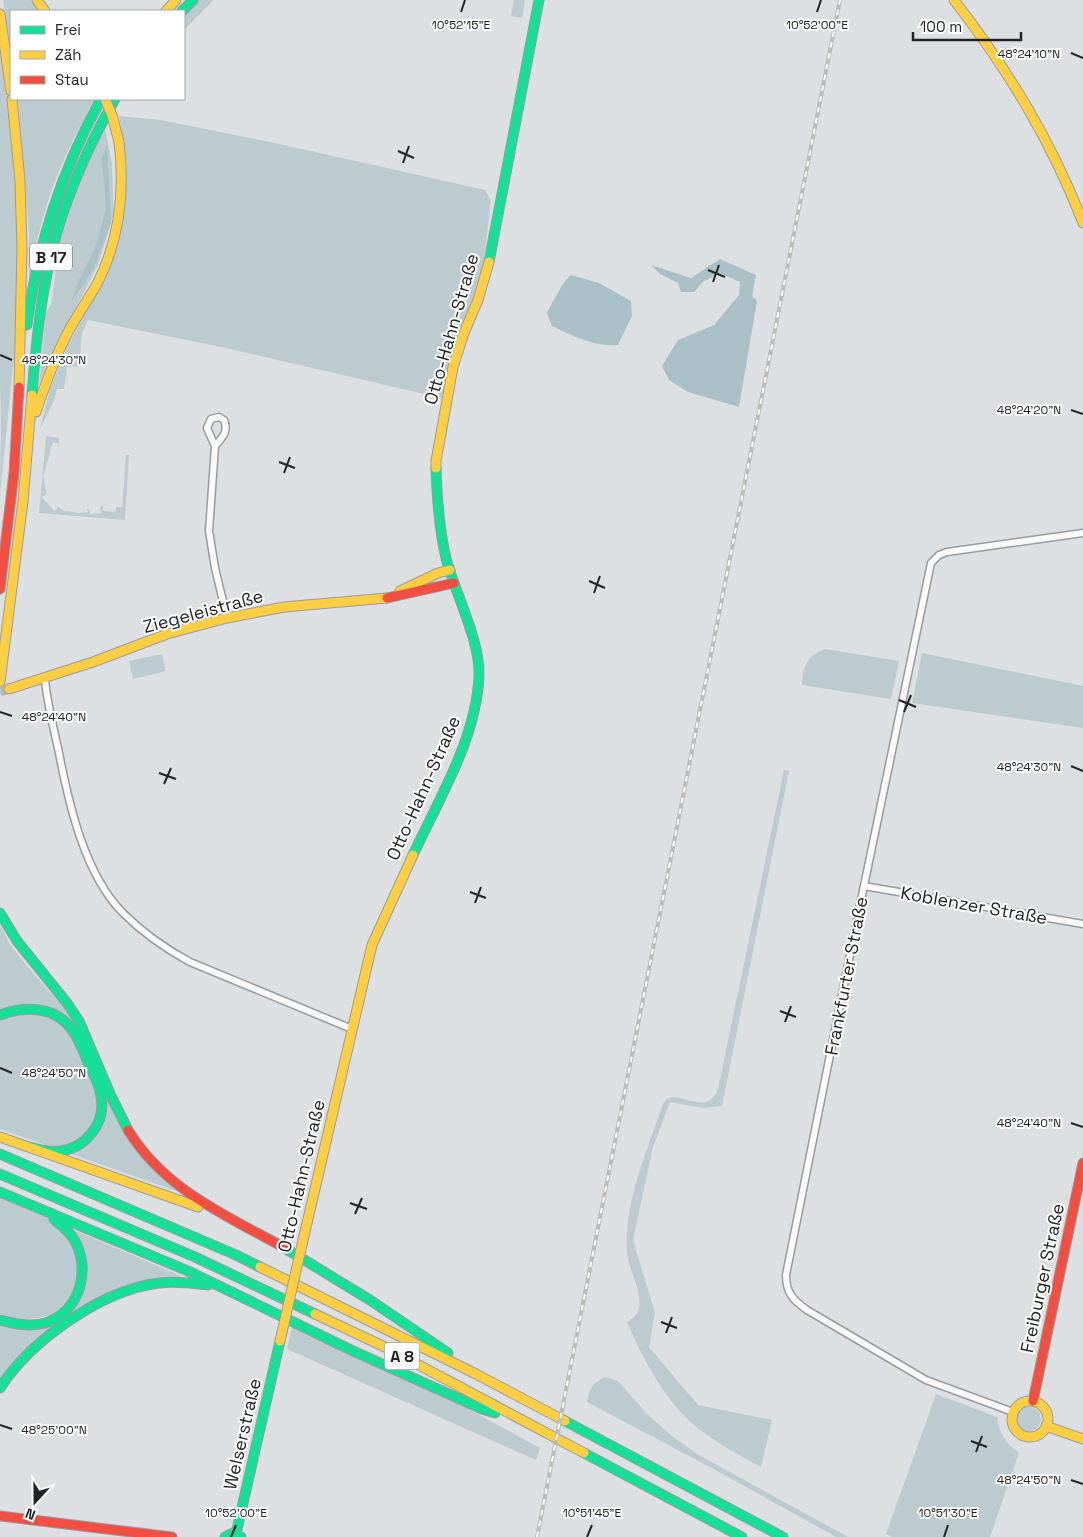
<svg xmlns="http://www.w3.org/2000/svg" width="1083" height="1537" font-family="'Space Grotesk',sans-serif">
	<rect width="100%" height="100%" fill="#dde0e2"/>
	<path fill="#bbcbd0" d="M 3,0 L 31,0 L 39,11 L 11,11 L 11,50 Z
		M 199,0 L 214,0 L 184,30 L 184,16 Z
		M 514,0 L 525,0 L 522,18 L 511,16 Z
		M 0,42 L 7,95 L 17,207 L 16,337 L 0,494 C 0,458 2,422 0,386 Z
		M 18,99 L 94,99 C 76,134 57,170 46,208 C 38,232 34,256 29,280 L 29,234 Z
		M 119,116 L 161,120 L 275,143 L 485,190 L 491,201 L 483,267 L 475,295 L 457,336 L 442,398 L 221,347 L 88,320 L 82,333 L 79,366 L 67,367 L 64,389 L 57,389 L 54,401 L 40,429 L 50,389 L 68,345 L 94,297 L 127,164 Z
		M 104,123 L 112,164 L 114,213 L 98,265 L 55,348 L 39,385 L 46,313 L 51,305 L 56,269 L 53,265 L 66,213 Z
		M 46,436 L 59,438 L 59,444 L 53,442 L 43,477 L 47,494 L 42,497 L 54,511 L 58,507 L 66,512 L 67,511 L 79,513 L 88,512 L 87,509 L 89,509 L 90,514 L 101,513 L 100,507 L 103,506 L 103,511 L 116,512 L 116,507 L 122,507 L 126,455 L 129,455 L 125,520 L 39,513 Z
		M 825,649 L 899,661 L 891,699 L 802,685 C 803,667 806,656 825,649 Z
		M 922,653 L 1083,686 L 1083,728 L 912,703 Z
		M 162,654 L 166,671 L 133,679 L 129,661 Z
		M 784,770 L 789,771 L 722,1106 L 704,1108 L 670,1102 L 653,1147 L 633,1240 L 655,1313 L 649,1347 L 698,1405 L 772,1420 L 761,1467 C 740,1456 719,1444 699,1429 C 665,1402 644,1361 627,1322 C 654,1309 629,1274 627,1253 C 623,1207 647,1150 662,1107 C 663,1104 664,1102 666,1100 C 677,1088 707,1119 718,1089 Z
		M 0,925 L 10,944 L 27,966 L 72,1017 L 110,1095 L 179,1192 L 0,1129 Z
		M 0,1198 L 59,1223 L 80,1253 L 78,1289 L 54,1315 L 18,1321 L 0,1314 Z
		M 74,1230 L 186,1278 L 102,1298 L 0,1383 L 0,1324 L 32,1330 L 80,1299 Z
		M 292,1327 L 463,1406 L 540,1448 L 536,1460 L 287,1349 Z
		M 605,1377 L 618,1381 L 647,1414 L 672,1436 L 697,1454 L 848,1537 L 836,1537 L 721,1473 L 587,1402 C 589,1389 593,1382 605,1377 Z
		M 936,1394 L 997,1417 C 999,1434 1006,1443 1019,1453 L 990,1537 L 892,1537 L 886,1534 Z
		M1017 1419a12 12 0 1 1 24 0a12 12 0 1 1-24 0Z"/>
	<path fill="#a9c0c6" d="M 107,145 L 111,223 L 94,268 L 71,302 L 79,280 L 95,248 L 106,209 L 104,181 L 101,159 Z
		M 720,259 L 756,275 L 752,296 L 757,301 L 739,407 L 688,392 L 669,380 L 662,366 L 678,340 L 714,325 L 739,295 L 740,282 L 720,273 L 704,281 L 694,292 L 681,292 L 678,283 L 660,274 L 651,265 L 691,278 Z
		M 571,275 L 599,283 L 631,301 L 632,316 L 618,345 C 593,347 574,336 552,326 L 547,313 C 551,305 565,278 571,275 Z"/>
	<g fill="none" stroke-linecap="round" stroke-linejoin="round">
		<path stroke="#b7babc" stroke-width="9" stroke-dasharray="9 4.5" stroke-linecap="butt" d="M 0,692 L 9,689"/>
		<defs>
			<path id="street" d="M 215,446 C 222,438 229,431 224,420 L 219,417 L 211,419 L 207,428 L 215,446 L 209,531 L 215,568 L 227,618
				M 45,679 C 47,704 54,729 59,753 C 69,805 85,875 123,913 C 143,933 166,949 190,962 L 352,1029
				M 864,886 L 1083,924
				M 1013,1412 L 926,1380 L 807,1310 C 793,1300 786,1293 786,1275 L 859,910 L 931,563 L 939,555 L 947,552 L 1083,533"/>
			<path id="fast" d="M 182,11 L 193,0
				M 489,262 L 539,0
				M 27,325 C 38,243 61,172 101,99
				M 32,395 C 36,340 42,285 57,232 C 71,185 91,141 115,99
				M 413,855 C 439,799 477,737 479,675 C 480,640 455,593 446,558 C 439,529 437,498 436,468
				M 0,913 L 17,941 L 67,1003 L 79,1021 L 111,1096 L 128,1130
				M 0,1015 C 24,1006 53,1006 70,1027 C 79,1038 84,1052 89,1065 C 94,1075 100,1085 101,1097 C 106,1123 86,1148 60,1151 C 47,1153 34,1148 22,1145
				M 0,1154 L 236,1255 L 260,1267
				M 0,1174 L 195,1257 L 315,1314
				M 0,1192 L 188,1271 L 351,1350 L 482,1409 L 495,1413
				M 283,1247 L 370,1300 L 448,1353
				M 0,1320 C 15,1324 29,1327 45,1323 C 81,1312 92,1267 73,1238 C 69,1231 60,1225 54,1219
				M 0,1388 C 31,1340 102,1290 159,1283 C 175,1281 191,1283 208,1285
				M 565,1421 L 783,1537
				M 584,1453 L 742,1537
				M 236,1534 L 280,1341
				M 225,1537 L 233,1533 L 241,1537"/>
			<path id="slow" d="M 37,0 L 45,11
				M 954,0 C 1008,70 1051,140 1083,223
				M 166,11 L 176,0
				M 0,14 L 11,91
				M 12,99 L 20,181 L 22,248 L 19,387
				M 36,412 C 44,388 53,363 64,340 C 73,321 86,303 97,284 C 120,239 125,191 119,142
				M 436,468 L 436,461 L 453,367 L 464,333 L 478,300 L 489,262
				M 400,591 L 438,573 L 450,570
				M 0,682 L 23,501 L 32,395
				M 9,689 L 93,662 L 167,634 L 227,618 L 284,607 L 387,598
				M 0,1137 L 198,1207
				M 304,1236 L 372,945 L 413,855
				M 260,1267 L 476,1374 L 565,1421
				M 315,1314 L 387,1348 L 584,1453
				M1012 1419a18 18 0 1 1 36 0a18 18 0 1 1-36 0Z
				M 1046,1426 L 1083,1439"/>
			<path id="jam" d="M 0,589 L 14,473 L 19,387
				M 387,598 L 454,583
				M 128,1130 C 164,1189 225,1215 283,1247
				M 1033,1401 L 1083,1163
				M 0,1516 L 172,1537"/>
		</defs>
		<use href="#street" stroke="#989b9c" stroke-width="9"/>
		<use href="#fast" stroke="#989b9c" stroke-width="11"/>
		<use href="#slow" stroke="#989b9c" stroke-width="11"/>
		<use href="#jam" stroke="#989b9c" stroke-width="11"/>
		<use href="#street" stroke="#fafafb" stroke-width="6"/>
		<use href="#fast" stroke="#16e098" stroke-width="9"/>
		<use href="#slow" stroke="#ffcf43" stroke-width="9"/>
		<use href="#jam" stroke="#f24e42" stroke-width="9"/>
		<defs>
			<path id="rail" d="M 537,1537 L 840,0"/>
		</defs>
		<use href="#rail" stroke="#babbbb" stroke-width="4"/>
		<use href="#rail" stroke="#fff" stroke-width="2" stroke-dasharray="5.5" stroke-linecap="butt"/>
		<defs>
			<path id="slow-bridge" d="M 105,99 L 112,115 L 119,142
				M 280,1341 L 304,1236"/>
		</defs>
		<use href="#slow-bridge" stroke="#989b9c" stroke-width="11" stroke-linecap="butt"/>
		<use href="#slow-bridge" stroke="#ffcf43" stroke-width="9"/>
	</g>
	<path fill="none" stroke="#212324" stroke-width="2" d="M 461,12 L 465,0M 817,12 L 821,0M 1071,53 L 1083,58M 398,151 L 414,158M 403,163 L 409,146M 708,270 L 725,277M 713,282 L 719,265M 0,355 L 12,360M 1071,410 L 1083,414M 279,462 L 295,468M 284,473 L 290,457M 589,581 L 605,588M 594,593 L 600,576M 899,700 L 916,707M 0,712 L 12,716M 904,712 L 911,695M 1071,766 L 1083,771M 159,773 L 176,779M 164,784 L 171,768M 470,892 L 486,898M 475,903 L 481,887M 780,1011 L 796,1017M 785,1022 L 791,1006M 0,1068 L 12,1073M 1071,1123 L 1083,1127M 350,1203 L 367,1209M 355,1214 L 362,1198M 661,1322 L 677,1328M 666,1333 L 672,1317M 0,1425 L 12,1429M 971,1441 L 987,1447M 976,1452 L 982,1436M 1071,1480 L 1083,1484M 231,1537 L 236,1525M 587,1537 L 592,1525M 944,1537 L 948,1525"/>
	<g text-anchor="middle" dominant-baseline="central" stroke-width="4" stroke-linejoin="round" paint-order="stroke">
		<g fill="#fff" stroke="#646566" stroke-width="1">
			<rect x="30" y="243.5" width="42" height="27" rx="4"/>
			<rect x="384.5" y="1342.5" width="35" height="27" rx="4"/>
		</g>
		<g font-size="16" font-weight="bold" fill="#212324">
			<text x="51" y="257">B 17</text>
			<text x="402" y="1356">A 8</text>
		</g>
		<g font-size="18" fill="#212324" stroke="#fff">
			<text transform="translate(451 329) rotate(-74)">Otto-Hahn-Straße</text>
			<text transform="translate(203 611) rotate(-15)">Ziegeleistraße</text>
			<text transform="translate(423 788) rotate(-66)">Otto-Hahn-Straße</text>
			<text transform="translate(974 905) rotate(10)">Koblenzer Straße</text>
			<text transform="translate(846 976) rotate(-79)">Frankfurter Straße</text>
			<text transform="translate(301 1176) rotate(-77)">Otto-Hahn-Straße</text>
			<text transform="translate(1042 1278) rotate(-78)">Freiburger Straße</text>
			<text transform="translate(242 1434) rotate(-77)">Welserstraße</text>
		</g>
	</g>
	<g font-size="12" text-anchor="middle" fill="#212324" stroke="#fff" stroke-width="4" stroke-linejoin="round" paint-order="stroke">
		<text x="817" y="29">10°52'00"E</text>
		<text x="461" y="29">10°52'15"E</text>
		<text x="1029" y="58">48°24'10"N</text>
		<text x="54" y="364">48°24'30"N</text>
		<text x="1029" y="414">48°24'20"N</text>
		<text x="54" y="721">48°24'40"N</text>
		<text x="1029" y="771">48°24'30"N</text>
		<text x="54" y="1077">48°24'50"N</text>
		<text x="1029" y="1127">48°24'40"N</text>
		<text x="54" y="1434">48°25'00"N</text>
		<text x="1029" y="1484">48°24'50"N</text>
		<text x="236" y="1517">10°52'00"E</text>
		<text x="592" y="1517">10°51'45"E</text>
		<text x="948" y="1517">10°51'30"E</text>
	</g>
	<rect x="10" y="10" width="175" height="90" fill="#ffffff" stroke="#a6a7a7"/>
	<rect x="20" y="26" width="25" height="8" fill="#16e098" stroke="#a6a7a7"/>
	<text x="55" y="35" font-size="15" fill="#212324">Frei</text>
	<rect x="20" y="51" width="25" height="8" fill="#ffcf43" stroke="#a6a7a7"/>
	<text x="55" y="60" font-size="15" fill="#212324">Zäh</text>
	<rect x="20" y="76" width="25" height="8" fill="#f24e42" stroke="#a6a7a7"/>
	<text x="55" y="85" font-size="15" fill="#212324">Stau</text>
	<g transform="translate(35 1502) rotate(201)" stroke="#ffffff" stroke-width="4" paint-order="stroke">
	<path d="M0-4L9 19L0 12L-9 19Z" fill="#212324"/>
	<text y="-8" font-size="14" font-weight="bold" text-anchor="middle" fill="#212324">N</text>
	</g>
	<path d="M913 32v8h108v-8" fill="none" stroke="#212324" stroke-width="2.5"/>
	<text x="920" y="32" font-size="15" fill="#212324" stroke="#ffffff" stroke-width="4" paint-order="stroke">100 m</text>
</svg>
